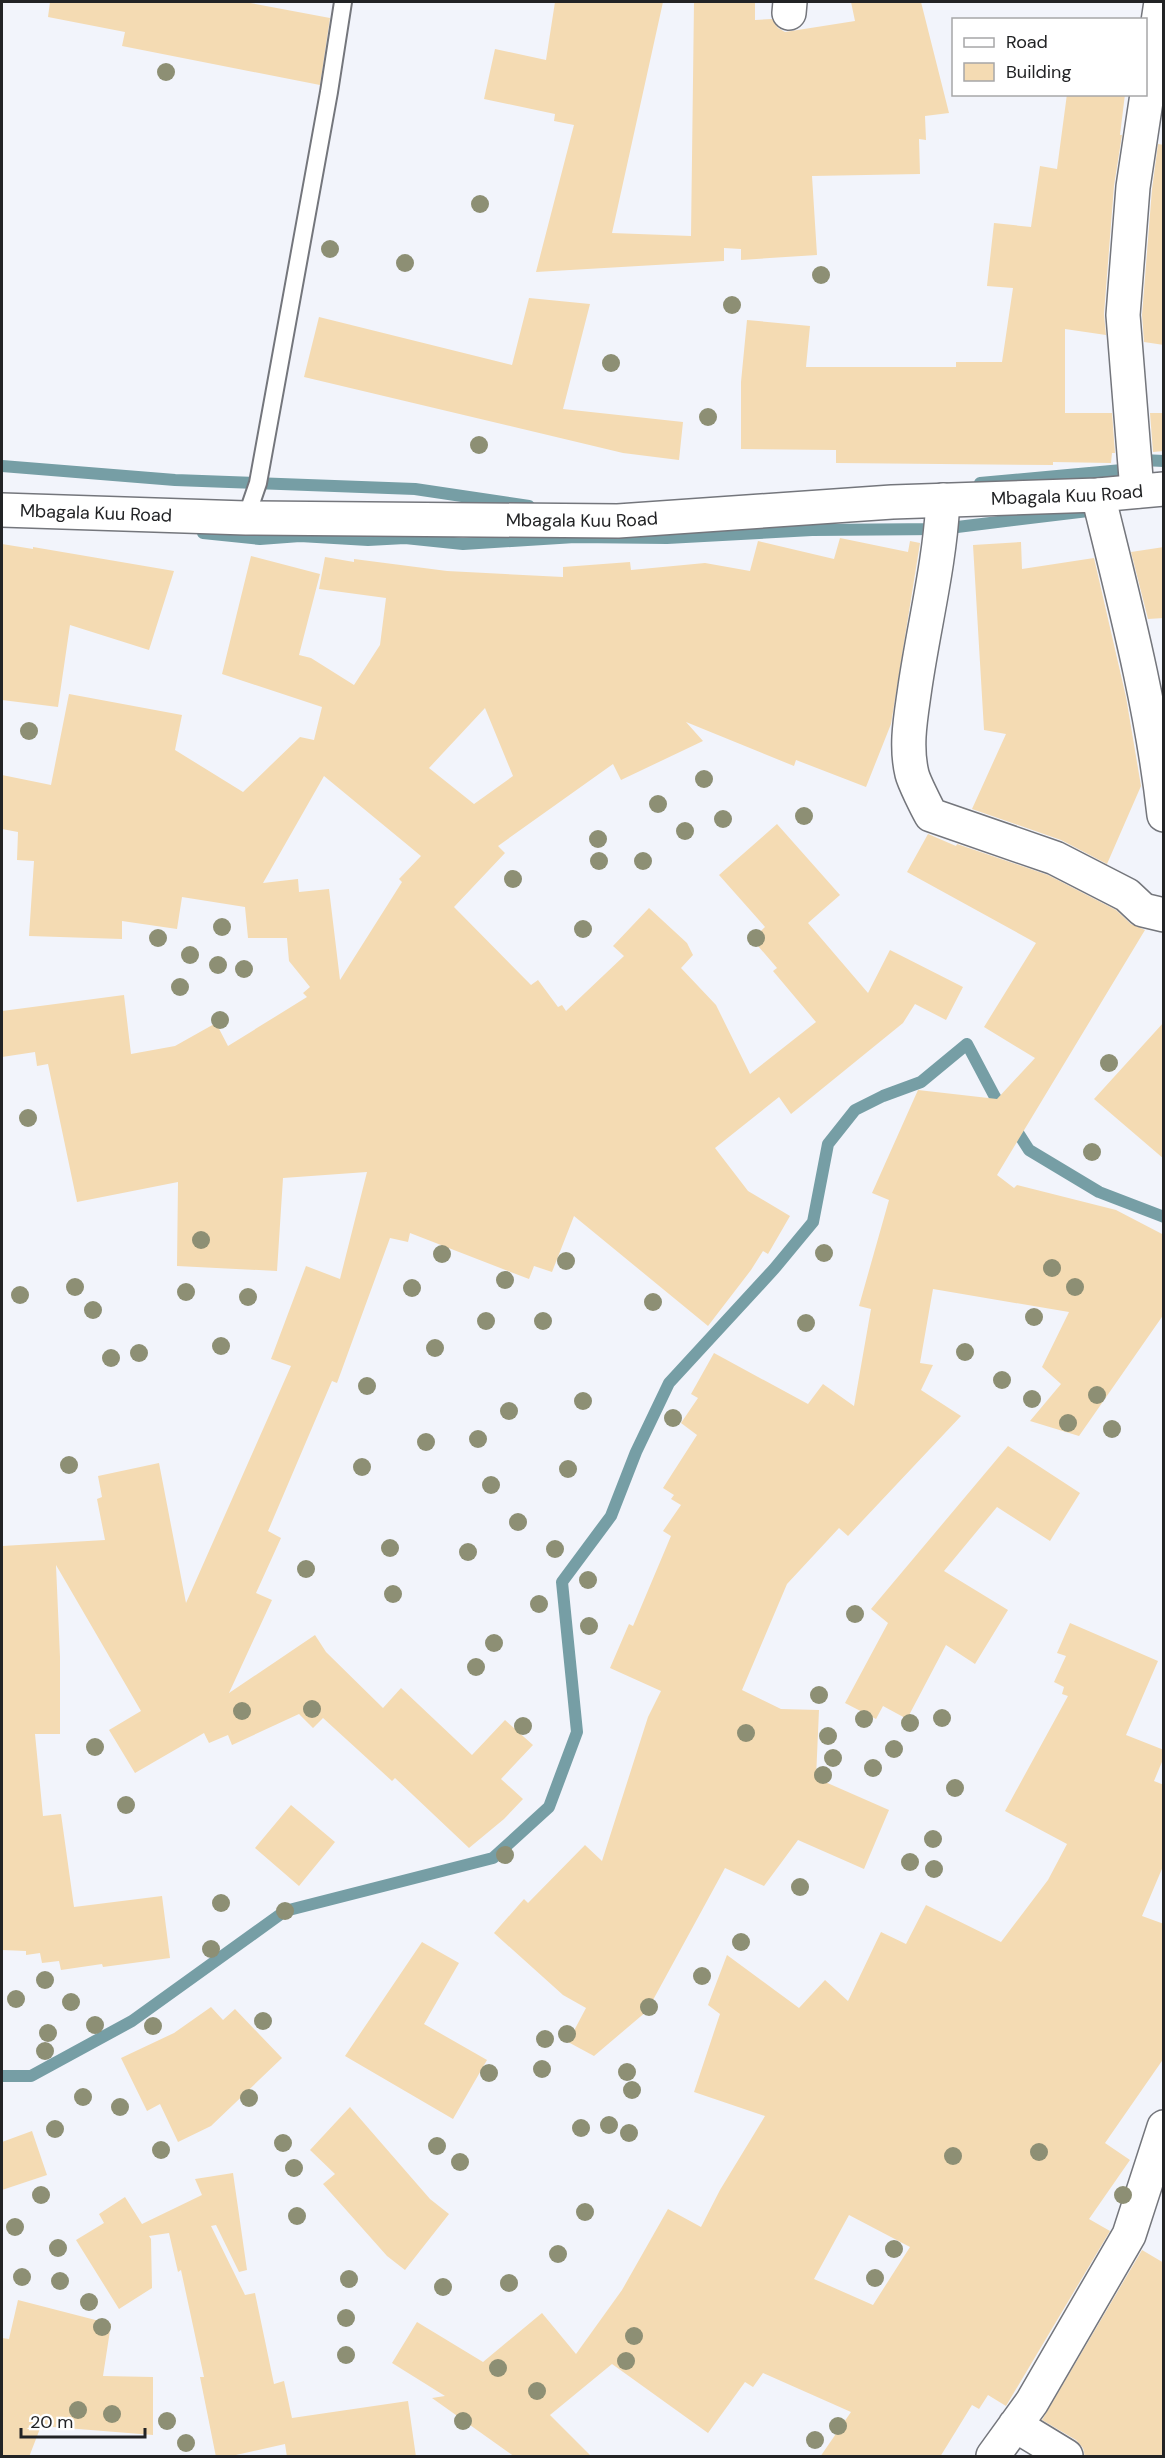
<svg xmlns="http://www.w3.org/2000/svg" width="1165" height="2458" font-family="'DM Sans',sans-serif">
	<rect width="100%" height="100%" fill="#f2f4fb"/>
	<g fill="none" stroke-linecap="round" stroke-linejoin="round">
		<path stroke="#769ea5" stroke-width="12" d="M 1142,460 L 1164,461
			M 2,466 L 175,480 L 415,489 L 529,506
			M 980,483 L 1122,470
			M 203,533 L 260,539 L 300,536 L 368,540 L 405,538 L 463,544 L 575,537 L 667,538 L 812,530 L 941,529 L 1088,511
			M 2,2076 L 31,2076 L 132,2021 L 285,1911 L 493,1858 L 549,1807 L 577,1732 L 562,1582 L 611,1516 L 636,1452 L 669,1383 L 774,1269 L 813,1222 L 828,1144 L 855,1110 L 883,1096 L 921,1082 L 967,1044 L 995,1097 L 1029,1150 L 1099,1192 L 1164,1217"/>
	</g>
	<path fill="#f4dbb3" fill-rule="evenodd" d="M 50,2 L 245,2 L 330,18 L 320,85 L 122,46 L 125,32 L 48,17 Z
		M 555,2 L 663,2 L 612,233 L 691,236 L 694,2 L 755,2 L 755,20 L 772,19 L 778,28 L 785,32 L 855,21 L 851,2 L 921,2 L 949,113 L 925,116 L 926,140 L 919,139 L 920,174 L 812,176 L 817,255 L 741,260 L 741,249 L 724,248 L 724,261 L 536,272 L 574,125 L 554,121 L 555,114 L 484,99 L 495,49 L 546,60 Z
		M 1067,94 L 1125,94 L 1120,135 L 1122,135 L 1114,186 L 1104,314 L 1106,335 L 1065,329 L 1065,413 L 1112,413 L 1115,453 L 1112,453 L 1111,463 L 1053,462 L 1053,465 L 836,463 L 836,450 L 741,449 L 741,382 L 747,320 L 810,326 L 806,367 L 956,367 L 956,362 L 1002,362 L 1013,288 L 987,286 L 994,223 L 1031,227 L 1040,166 L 1057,169 Z
		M 1158,144 L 1164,145 L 1164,345 L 1144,342 L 1142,315 L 1152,189 Z
		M 529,298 L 590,304 L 563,409 L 683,422 L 679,460 L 623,453 L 304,377 L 319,317 L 512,365 Z
		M 1150,413 L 1164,413 L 1164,451 L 1153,452 Z
		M 840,538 L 908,552 L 910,541 L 920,543 L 891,724 L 866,787 L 796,760 L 794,766 L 686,722 L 703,741 L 621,780 L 613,764 L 498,846 L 505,853 L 454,907 L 531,985 L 538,980 L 558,1007 L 562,1005 L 566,1011 L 624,956 L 613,946 L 649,908 L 687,943 L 693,955 L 681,968 L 716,1005 L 750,1074 L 816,1022 L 773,971 L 777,968 L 752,939 L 765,927 L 719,875 L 777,824 L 840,895 L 808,923 L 868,993 L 890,950 L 963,987 L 946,1020 L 915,1004 L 903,1023 L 791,1114 L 779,1097 L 715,1148 L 748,1191 L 790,1216 L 768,1254 L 763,1251 L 751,1270 L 708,1326 L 574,1216 L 552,1272 L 534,1266 L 529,1279 L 410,1233 L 408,1242 L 390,1238 L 337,1383 L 332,1381 L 268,1531 L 281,1538 L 256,1593 L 272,1600 L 229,1693 L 315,1635 L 326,1652 L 383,1708 L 401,1688 L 472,1755 L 505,1720 L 533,1745 L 501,1779 L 523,1799 L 504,1819 L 469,1848 L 395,1778 L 392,1781 L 323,1718 L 313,1728 L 299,1714 L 232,1745 L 228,1735 L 209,1743 L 204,1733 L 135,1773 L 109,1730 L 141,1711 L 56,1565 L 60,1657 L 60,1734 L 35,1734 L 43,1816 L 61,1814 L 74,1907 L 162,1896 L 170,1958 L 103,1967 L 102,1964 L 61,1970 L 59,1961 L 42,1963 L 40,1953 L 26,1955 L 26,1951 L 2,1950 L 2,1546 L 105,1540 L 97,1499 L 102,1497 L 98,1476 L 159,1463 L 186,1603 L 291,1366 L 271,1359 L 306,1266 L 340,1279 L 367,1172 L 283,1178 L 277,1271 L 177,1266 L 178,1182 L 77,1202 L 48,1064 L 37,1066 L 35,1052 L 2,1057 L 2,1011 L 124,995 L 131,1054 L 175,1046 L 216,1023 L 228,1046 L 307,997 L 303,993 L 310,987 L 289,961 L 287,938 L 248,938 L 245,907 L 182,897 L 177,929 L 122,921 L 122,939 L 29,936 L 34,861 L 17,860 L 18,832 L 2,829 L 2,775 L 51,785 L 69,694 L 182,715 L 175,750 L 243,792 L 300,737 L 314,740 L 322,707 L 222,674 L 251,556 L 320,574 L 299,655 L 311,658 L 354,685 L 380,645 L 386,598 L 319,589 L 325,557 L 354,562 L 354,559 L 447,571 L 563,577 L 563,567 L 630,562 L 631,570 L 705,563 L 750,571 L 758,541 L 834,559 ZM 485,708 L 513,776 L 474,804 L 429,768 ZM 324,776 L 421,856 L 399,879 L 402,882 L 340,980 L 329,889 L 299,892 L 298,879 L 263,883 Z
		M 1021,542 L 1022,569 L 1094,558 L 1126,697 L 1141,786 L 1107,864 L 1061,840 L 972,809 L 1006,734 L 984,730 L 973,545 Z
		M 2,544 L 33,549 L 33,547 L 174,571 L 149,650 L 70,625 L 58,707 L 2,700 Z
		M 1164,547 L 1164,618 L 1148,619 L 1131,552 Z
		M 928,834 L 956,846 L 957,844 L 1048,875 L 1116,910 L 1131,924 L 1145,930 L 997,1175 L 1014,1188 L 1017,1185 L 1116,1210 L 1164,1235 L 1164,1314 L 1079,1436 L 1030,1421 L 1061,1384 L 1042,1367 L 1069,1312 L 933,1289 L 920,1363 L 933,1365 L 921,1390 L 961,1416 L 848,1536 L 839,1528 L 787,1584 L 742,1690 L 781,1709 L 819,1710 L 816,1778 L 889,1810 L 864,1869 L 798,1840 L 764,1886 L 725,1868 L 647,2011 L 594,2056 L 568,2042 L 586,2008 L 563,1995 L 494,1933 L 524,1899 L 528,1903 L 585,1845 L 602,1861 L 648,1717 L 661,1691 L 610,1668 L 629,1624 L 633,1626 L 671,1536 L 663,1531 L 681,1505 L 671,1499 L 674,1495 L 663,1488 L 697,1435 L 681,1423 L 698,1398 L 691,1394 L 714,1353 L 808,1404 L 823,1384 L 854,1406 L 871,1309 L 859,1306 L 889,1200 L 872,1193 L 918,1090 L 997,1099 L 1035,1058 L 984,1027 L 1036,943 L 907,872 Z
		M 1164,1022 L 1164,1159 L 1094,1099 Z
		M 1008,1446 L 1080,1493 L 1050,1541 L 997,1507 L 944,1571 L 1008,1610 L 975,1664 L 946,1645 L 907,1719 L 883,1706 L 876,1719 L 845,1703 L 888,1623 L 871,1609 Z
		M 1070,1623 L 1158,1661 L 1126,1735 L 1164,1750 L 1164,1757 L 1154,1781 L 1164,1785 L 1164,1864 L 1142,1916 L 1164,1924 L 1164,2058 L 1105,2143 L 1130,2160 L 1089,2219 L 1110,2231 L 1006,2406 L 988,2395 L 979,2409 L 972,2405 L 940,2457 L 820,2457 L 851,2412 L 763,2373 L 753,2387 L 745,2382 L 708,2433 L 612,2364 L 550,2415 L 592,2457 L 515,2457 L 432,2398 L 445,2396 L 392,2363 L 417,2322 L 483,2362 L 542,2313 L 576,2354 L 622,2290 L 668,2209 L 701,2227 L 720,2190 L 765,2116 L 694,2092 L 720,2014 L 708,2005 L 727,1955 L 799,2008 L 825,1980 L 848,2001 L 881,1932 L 906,1944 L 926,1905 L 1001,1942 L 1048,1880 L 1067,1844 L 1005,1811 L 1068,1696 L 1062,1694 L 1064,1687 L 1054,1682 L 1066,1656 L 1057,1653 ZM 849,2215 L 910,2247 L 873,2305 L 814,2279 Z
		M 291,1805 L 335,1842 L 299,1886 L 255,1848 Z
		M 422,1942 L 459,1963 L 424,2024 L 487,2060 L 453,2119 L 345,2056 Z
		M 211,2007 L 223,2020 L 235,2009 L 282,2058 L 211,2126 L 178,2142 L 160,2104 L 147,2111 L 121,2058 L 174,2033 Z
		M 350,2107 L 430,2199 L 449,2214 L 405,2270 L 387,2256 L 323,2184 L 335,2174 L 310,2150 Z
		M 32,2131 L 47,2175 L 2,2190 L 2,2142 Z
		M 233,2173 L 247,2270 L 239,2272 L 216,2225 L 211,2226 L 245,2295 L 255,2293 L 274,2384 L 284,2381 L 292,2418 L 408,2401 L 416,2457 L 287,2457 L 285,2444 L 227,2457 L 216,2457 L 200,2377 L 204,2377 L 181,2270 L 178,2272 L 169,2233 L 149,2236 L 151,2239 L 152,2288 L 119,2309 L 76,2240 L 104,2223 L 99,2214 L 125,2197 L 142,2224 L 202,2195 L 195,2179 Z
		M 1142,2250 L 1164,2263 L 1164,2457 L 1085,2457 L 1083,2448 L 1076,2440 L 1042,2420 Z
		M 18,2300 L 111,2324 L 103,2376 L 153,2377 L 153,2435 L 41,2426 L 29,2457 L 2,2457 L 2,2338 L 9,2339 Z"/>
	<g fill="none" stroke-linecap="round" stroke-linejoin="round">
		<defs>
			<path id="service" d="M 246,518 L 258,483 L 329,92 L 343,2"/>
			<path id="minor" d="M 789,13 L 790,2
				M 1137,491 L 1123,315 L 1133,187 L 1161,2
				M 1098,495 C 1124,601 1152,706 1164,815
				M 943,500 C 940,563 924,625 915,687 C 911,716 905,745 912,774 C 914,782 927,808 931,815 L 1055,858 L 1127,895 L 1143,910 L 1164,915
				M 1015,2425 L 1066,2456
				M 993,2456 L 1032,2402 L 1129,2235 L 1164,2127"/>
			<g id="tertiary">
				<path id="s1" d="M 2,510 L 246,518 L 618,521 L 892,502 L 1098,495 L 1164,489"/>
			</g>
		</defs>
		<use href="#service" stroke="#74767c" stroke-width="20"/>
		<use href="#minor" stroke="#74767c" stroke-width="36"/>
		<use href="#tertiary" stroke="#74767c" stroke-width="36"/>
		<use href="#service" stroke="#fff" stroke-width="16"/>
		<use href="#minor" stroke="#fff" stroke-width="33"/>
		<use href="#tertiary" stroke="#fff" stroke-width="33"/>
	</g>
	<g fill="#8d8f74">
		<circle cx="166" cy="72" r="9"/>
		<circle cx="480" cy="204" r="9"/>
		<circle cx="330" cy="249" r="9"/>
		<circle cx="405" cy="263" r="9"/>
		<circle cx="821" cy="275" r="9"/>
		<circle cx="732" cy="305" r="9"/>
		<circle cx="611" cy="363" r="9"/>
		<circle cx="708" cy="417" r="9"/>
		<circle cx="479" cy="445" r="9"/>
		<circle cx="29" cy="731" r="9"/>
		<circle cx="704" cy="779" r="9"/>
		<circle cx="658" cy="804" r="9"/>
		<circle cx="804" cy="816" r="9"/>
		<circle cx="723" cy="819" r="9"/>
		<circle cx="685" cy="831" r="9"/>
		<circle cx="598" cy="839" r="9"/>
		<circle cx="599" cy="861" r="9"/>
		<circle cx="643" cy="861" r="9"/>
		<circle cx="513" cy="879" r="9"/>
		<circle cx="222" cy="927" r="9"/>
		<circle cx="583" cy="929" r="9"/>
		<circle cx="158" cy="938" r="9"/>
		<circle cx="756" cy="938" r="9"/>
		<circle cx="190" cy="955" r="9"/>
		<circle cx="218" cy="965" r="9"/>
		<circle cx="244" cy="969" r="9"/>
		<circle cx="180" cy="987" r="9"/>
		<circle cx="220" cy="1020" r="9"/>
		<circle cx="1109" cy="1063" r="9"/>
		<circle cx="28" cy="1118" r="9"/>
		<circle cx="1092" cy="1152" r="9"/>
		<circle cx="201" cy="1240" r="9"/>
		<circle cx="824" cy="1253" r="9"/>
		<circle cx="442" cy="1254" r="9"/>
		<circle cx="566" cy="1261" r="9"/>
		<circle cx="1052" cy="1268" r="9"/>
		<circle cx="505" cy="1280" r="9"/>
		<circle cx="75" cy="1287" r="9"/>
		<circle cx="1075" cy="1287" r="9"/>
		<circle cx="412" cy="1288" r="9"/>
		<circle cx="186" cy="1292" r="9"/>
		<circle cx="20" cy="1295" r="9"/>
		<circle cx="248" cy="1297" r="9"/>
		<circle cx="653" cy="1302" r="9"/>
		<circle cx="93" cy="1310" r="9"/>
		<circle cx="1034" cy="1317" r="9"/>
		<circle cx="486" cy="1321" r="9"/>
		<circle cx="543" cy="1321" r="9"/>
		<circle cx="806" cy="1323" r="9"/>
		<circle cx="221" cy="1346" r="9"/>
		<circle cx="435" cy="1348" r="9"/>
		<circle cx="965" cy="1352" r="9"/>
		<circle cx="139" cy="1353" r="9"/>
		<circle cx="111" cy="1358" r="9"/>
		<circle cx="1002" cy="1380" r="9"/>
		<circle cx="367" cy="1386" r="9"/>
		<circle cx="1097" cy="1395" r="9"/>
		<circle cx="1032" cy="1399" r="9"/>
		<circle cx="583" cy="1401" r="9"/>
		<circle cx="509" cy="1411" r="9"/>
		<circle cx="673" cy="1418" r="9"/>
		<circle cx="1068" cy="1423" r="9"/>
		<circle cx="1112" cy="1429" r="9"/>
		<circle cx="478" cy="1439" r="9"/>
		<circle cx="426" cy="1442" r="9"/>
		<circle cx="69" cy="1465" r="9"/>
		<circle cx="362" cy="1467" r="9"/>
		<circle cx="568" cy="1469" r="9"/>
		<circle cx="491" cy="1485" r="9"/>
		<circle cx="518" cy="1522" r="9"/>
		<circle cx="390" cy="1548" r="9"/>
		<circle cx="555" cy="1549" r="9"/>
		<circle cx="468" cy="1552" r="9"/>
		<circle cx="306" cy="1569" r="9"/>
		<circle cx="588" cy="1580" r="9"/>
		<circle cx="393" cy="1594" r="9"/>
		<circle cx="539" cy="1604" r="9"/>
		<circle cx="855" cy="1614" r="9"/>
		<circle cx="589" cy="1626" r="9"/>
		<circle cx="494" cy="1643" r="9"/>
		<circle cx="476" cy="1667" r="9"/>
		<circle cx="819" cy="1695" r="9"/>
		<circle cx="312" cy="1709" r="9"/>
		<circle cx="242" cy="1711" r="9"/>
		<circle cx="942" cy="1718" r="9"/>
		<circle cx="864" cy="1719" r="9"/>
		<circle cx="910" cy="1723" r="9"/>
		<circle cx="523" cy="1726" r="9"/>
		<circle cx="746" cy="1733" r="9"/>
		<circle cx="828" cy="1736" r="9"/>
		<circle cx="95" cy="1747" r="9"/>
		<circle cx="894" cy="1749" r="9"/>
		<circle cx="833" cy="1758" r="9"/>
		<circle cx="873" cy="1768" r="9"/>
		<circle cx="823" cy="1775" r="9"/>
		<circle cx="955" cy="1788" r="9"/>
		<circle cx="126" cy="1805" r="9"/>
		<circle cx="933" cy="1839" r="9"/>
		<circle cx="505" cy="1855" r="9"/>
		<circle cx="910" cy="1862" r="9"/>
		<circle cx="934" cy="1869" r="9"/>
		<circle cx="800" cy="1887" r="9"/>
		<circle cx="221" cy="1903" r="9"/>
		<circle cx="285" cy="1911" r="9"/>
		<circle cx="741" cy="1942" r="9"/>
		<circle cx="211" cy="1949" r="9"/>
		<circle cx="702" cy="1976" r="9"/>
		<circle cx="45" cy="1980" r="9"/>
		<circle cx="16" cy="1999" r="9"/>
		<circle cx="71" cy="2002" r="9"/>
		<circle cx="649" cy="2007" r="9"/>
		<circle cx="263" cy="2021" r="9"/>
		<circle cx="95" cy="2025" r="9"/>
		<circle cx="153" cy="2026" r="9"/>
		<circle cx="48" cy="2033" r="9"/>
		<circle cx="567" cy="2034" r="9"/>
		<circle cx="545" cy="2039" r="9"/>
		<circle cx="45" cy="2051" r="9"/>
		<circle cx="542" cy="2069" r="9"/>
		<circle cx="627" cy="2072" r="9"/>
		<circle cx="489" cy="2073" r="9"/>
		<circle cx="632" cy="2090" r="9"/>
		<circle cx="83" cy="2097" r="9"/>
		<circle cx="249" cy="2098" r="9"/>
		<circle cx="120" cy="2107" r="9"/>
		<circle cx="609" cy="2125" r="9"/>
		<circle cx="581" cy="2128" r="9"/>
		<circle cx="55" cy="2129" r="9"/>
		<circle cx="629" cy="2133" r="9"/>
		<circle cx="283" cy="2143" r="9"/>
		<circle cx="437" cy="2146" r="9"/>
		<circle cx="161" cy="2150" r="9"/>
		<circle cx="1039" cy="2152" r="9"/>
		<circle cx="953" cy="2156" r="9"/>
		<circle cx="460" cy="2162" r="9"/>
		<circle cx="294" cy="2168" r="9"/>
		<circle cx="41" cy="2195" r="9"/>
		<circle cx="1123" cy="2195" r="9"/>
		<circle cx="585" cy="2212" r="9"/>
		<circle cx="297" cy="2216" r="9"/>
		<circle cx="15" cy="2227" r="9"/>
		<circle cx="58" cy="2248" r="9"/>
		<circle cx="894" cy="2249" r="9"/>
		<circle cx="558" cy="2254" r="9"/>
		<circle cx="22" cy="2277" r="9"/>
		<circle cx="875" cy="2278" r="9"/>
		<circle cx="349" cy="2279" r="9"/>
		<circle cx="60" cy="2281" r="9"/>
		<circle cx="509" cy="2283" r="9"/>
		<circle cx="443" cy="2287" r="9"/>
		<circle cx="89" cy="2302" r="9"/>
		<circle cx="346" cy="2318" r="9"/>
		<circle cx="102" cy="2327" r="9"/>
		<circle cx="634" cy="2336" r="9"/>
		<circle cx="346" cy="2355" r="9"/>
		<circle cx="626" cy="2361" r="9"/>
		<circle cx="498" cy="2368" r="9"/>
		<circle cx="537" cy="2391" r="9"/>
		<circle cx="78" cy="2410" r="9"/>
		<circle cx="112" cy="2414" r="9"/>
		<circle cx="167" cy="2421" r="9"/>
		<circle cx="463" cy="2421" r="9"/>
		<circle cx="838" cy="2426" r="9"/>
		<circle cx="815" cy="2440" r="9"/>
		<circle cx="186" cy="2443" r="9"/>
	</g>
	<g text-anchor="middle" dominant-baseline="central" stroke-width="6" stroke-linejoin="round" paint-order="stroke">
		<g font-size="18" fill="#222325" stroke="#fff">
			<text stroke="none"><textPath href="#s1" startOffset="1066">Mbagala Kuu Road</textPath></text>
			<text stroke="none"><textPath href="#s1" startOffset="94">Mbagala Kuu Road</textPath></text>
			<text stroke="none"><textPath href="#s1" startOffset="580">Mbagala Kuu Road</textPath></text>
		</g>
	</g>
	<rect width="1165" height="2458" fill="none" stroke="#222325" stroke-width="6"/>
	<rect x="952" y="18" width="195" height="78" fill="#ffffff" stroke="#a7a7a8" stroke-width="1.5"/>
	<rect x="964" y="38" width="30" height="9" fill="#ffffff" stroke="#a7a7a8" stroke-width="1.5"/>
	<text x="1006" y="48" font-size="18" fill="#222325">Road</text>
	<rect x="964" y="63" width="30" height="18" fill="#f4dbb3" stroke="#a7a7a8" stroke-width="1.5"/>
	<text x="1006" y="78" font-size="18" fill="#222325">Building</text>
	<path d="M21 2428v9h124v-9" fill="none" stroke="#222325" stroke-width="3"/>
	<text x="30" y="2428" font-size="18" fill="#222325" stroke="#ffffff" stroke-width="4.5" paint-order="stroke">20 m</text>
</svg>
